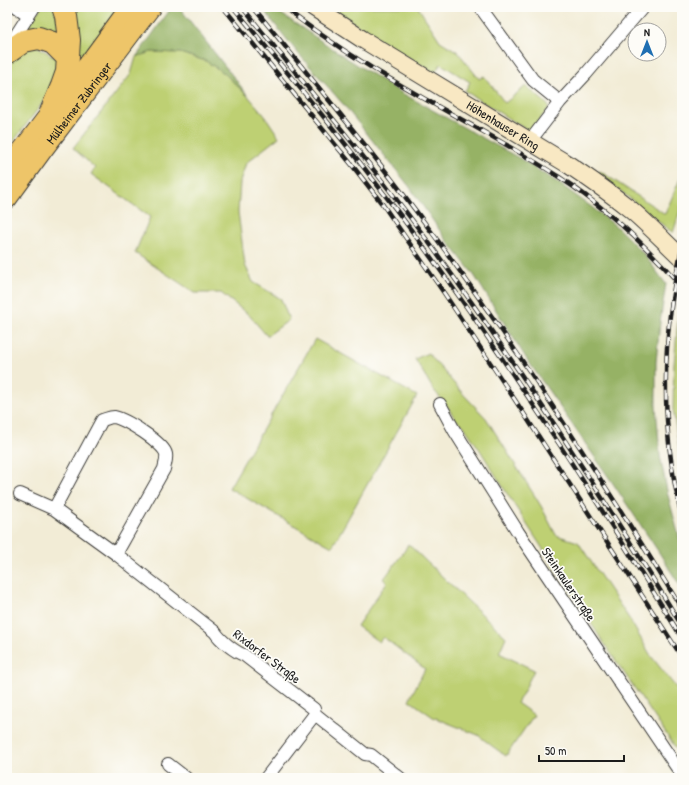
<svg xmlns="http://www.w3.org/2000/svg" width="689" height="785" font-family="'Patrick Hand',sans-serif">
	<rect width="100%" height="100%" fill="#fdfcf7"/>
	<filter id="ink" filterUnits="userSpaceOnUse"><feTurbulence type="fractalNoise" baseFrequency=".025" numOctaves="2"/><feDisplacementMap in="SourceGraphic" scale="8" xChannelSelector="R" yChannelSelector="G"/><feConvolveMatrix kernelMatrix="1 2 1 2 8 2 1 2 1" color-interpolation-filters="sRGB"/></filter>
	<filter id="wash" filterUnits="userSpaceOnUse"><feTurbulence type="fractalNoise" baseFrequency=".012" numOctaves="4" result="noise"/><feDisplacementMap in="SourceGraphic" scale="16" xChannelSelector="R" yChannelSelector="G"/><feGaussianBlur stdDeviation="0.9" result="paint"/><feColorMatrix in="noise" values="0 0 0 0 0 0 0 0 0 0 0 0 0 0 0 0 0 1.4 0 .05"/><feComposite in="paint" operator="in"/></filter>
	<g filter="url(#wash)">
		<rect width="100%" height="100%" fill="#f2ecd6"/>
		<path fill="#bed073" stroke="#6d7648" d="M 41,7 L 58,7 L 65,36 L 24,31 Z
			M 69,7 L 123,7 L 77,67 Z
			M 329,7 L 418,7 L 440,41 L 458,52 L 479,79 L 484,76 L 505,103 L 526,86 L 548,105 L 549,108 L 530,132 L 465,91 L 470,82 L 441,64 L 434,73 L 376,38 Z
			M 34,44 L 59,60 L 47,97 L 7,150 L 7,60 Z
			M 151,52 L 180,53 L 206,61 L 224,73 L 249,97 L 265,116 L 279,137 L 246,163 L 240,182 L 238,212 L 245,265 L 253,282 L 281,299 L 289,320 L 267,336 L 249,315 L 221,293 L 195,293 L 135,253 L 150,217 L 91,174 L 95,168 L 73,148 L 131,74 L 136,57 Z
			M 600,171 L 665,214 L 682,174 L 682,204 L 673,233 L 598,173 Z
			M 680,295 L 682,298 L 682,472 L 673,409 L 674,365 Z
			M 315,339 L 417,396 L 332,547 L 229,488 Z
			M 428,353 L 464,395 L 486,418 L 541,506 L 556,535 L 578,542 L 630,620 L 651,656 L 682,695 L 682,757 L 605,645 L 506,492 L 480,450 L 463,425 L 456,420 L 447,406 L 433,389 L 415,359 Z
			M 408,544 L 506,637 L 499,653 L 534,670 L 523,693 L 517,703 L 534,715 L 506,756 L 492,746 L 478,735 L 433,717 L 409,700 L 425,669 L 383,637 L 379,642 L 357,626 L 387,582 L 383,579 L 386,576 L 405,550 Z"/>
		<path fill="#96b265" stroke="#596740" d="M 172,7 L 179,7 L 249,97 L 224,73 L 206,61 L 180,53 L 151,52 L 136,57 Z
			M 261,7 L 271,7 L 345,57 L 400,92 L 519,158 L 557,182 L 589,205 L 617,227 L 643,253 L 666,284 L 660,322 L 656,362 L 656,406 L 660,456 L 668,495 L 682,548 L 682,589 L 660,554 L 612,482 L 526,358 L 474,275 L 445,238 L 409,186 L 343,104 L 297,52 Z"/>
	</g>
	<g filter="url(#ink)">
		<g fill="none" stroke-linecap="round" stroke-linejoin="round">
			<defs>
				<path id="street" d="M 17,7 L 28,15
					M 480,7 L 533,80 L 560,102
					M 9,46 L 34,7
					M 530,141 L 560,102 L 586,74 L 643,7
					M 440,404 L 454,430 L 518,532 L 682,775
					M 20,494 L 54,509 L 116,554 L 215,632 C 220,640 235,652 244,655 L 314,709 L 315,714 L 365,754 L 371,755 L 400,778
					M 54,509 L 102,420 C 106,419 110,417 114,417 C 125,419 164,443 166,454 C 167,459 165,464 164,469 L 116,554
					M 168,764 L 186,778
					M 266,778 L 315,714"/>
				<g id="secondary">
					<path id="s1" d="M 313,7 L 362,39 L 569,165 C 590,179 610,193 630,209 C 648,224 665,242 682,258"/>
				</g>
				<g id="primary">
					<path d="M 7,170 L 51,112 L 78,78 L 130,7"/>
					<path id="s2" d="M 7,199 L 42,151 L 151,7"/>
				</g>
				<path id="highway" d="M 7,53 L 24,41 L 39,38 L 53,43 L 68,58
					M 51,112 L 62,86 L 67,72 L 69,40 L 66,16 L 63,7"/>
			</defs>
			<use href="#street" stroke="#3c3b38" stroke-width="14"/>
			<use href="#secondary" stroke="#3c3b38" stroke-width="19"/>
			<use href="#primary" stroke="#3c3b38" stroke-width="21"/>
			<use href="#highway" stroke="#3c3b38" stroke-width="24"/>
			<use href="#street" stroke="#fff" stroke-width="12"/>
			<use href="#secondary" stroke="#f8e8c3" stroke-width="17"/>
			<use href="#primary" stroke="#eec569" stroke-width="19"/>
			<use href="#highway" stroke="#eec569" stroke-width="22"/>
			<defs>
				<path id="rail" d="M 223,7 L 352,165 L 383,205 L 444,293 L 515,400 L 682,657
					M 233,7 C 298,85 363,163 422,245 C 515,372 599,504 682,638
					M 242,7 C 305,84 368,160 427,240 C 518,365 602,495 682,626
					M 253,7 C 314,82 376,156 433,234 C 456,265 478,297 500,328 C 563,420 624,514 682,609
					M 283,7 C 321,36 362,63 404,87 C 455,117 509,144 559,177 C 605,207 646,245 682,287
					M 682,248 C 661,336 660,429 682,517"/>
			</defs>
			<use href="#rail" stroke="#1c1c1c" stroke-width="4.5"/>
			<use href="#rail" stroke="#fdfcf7" stroke-width="3" stroke-dasharray="9" stroke-linecap="butt"/>
		</g>
	</g>
	<g text-anchor="middle" dominant-baseline="central" stroke-width="3.5" stroke-linejoin="round" paint-order="stroke">
		<g font-size="13" fill="#1c1c1c" stroke="#fdfcf7">
			<text stroke="none"><textPath href="#s2" startOffset="120">Mülheimer Zubringer</textPath></text>
			<text stroke="none"><textPath href="#s1" startOffset="224">Höhenhauser Ring</textPath></text>
			<text transform="translate(569 584) rotate(56)">Steinkaulerstraße</text>
			<text transform="translate(267 656) rotate(37)">Rixdorfer Straße</text>
		</g>
	</g>
	<rect width="689" height="785" fill="none" stroke="#fdfcf7" stroke-width="24"/>
	<g transform="translate(647 42)"><circle r="19" fill="#fdfcf7" stroke="#a3a29f"/>
	<path d="M0-3L7 15L0 10L-7 15Z" fill="#1f6fb2"/>
	<text y="-6" font-size="11" font-weight="bold" text-anchor="middle" fill="#1c1c1c">N</text>
	</g>
	<path d="M539 755v6h85v-6" fill="none" stroke="#1c1c1c" stroke-width="2"/>
	<text x="545" y="755" font-size="12" fill="#1c1c1c" stroke="#fdfcf7" stroke-width="3" paint-order="stroke">50 m</text>
</svg>
